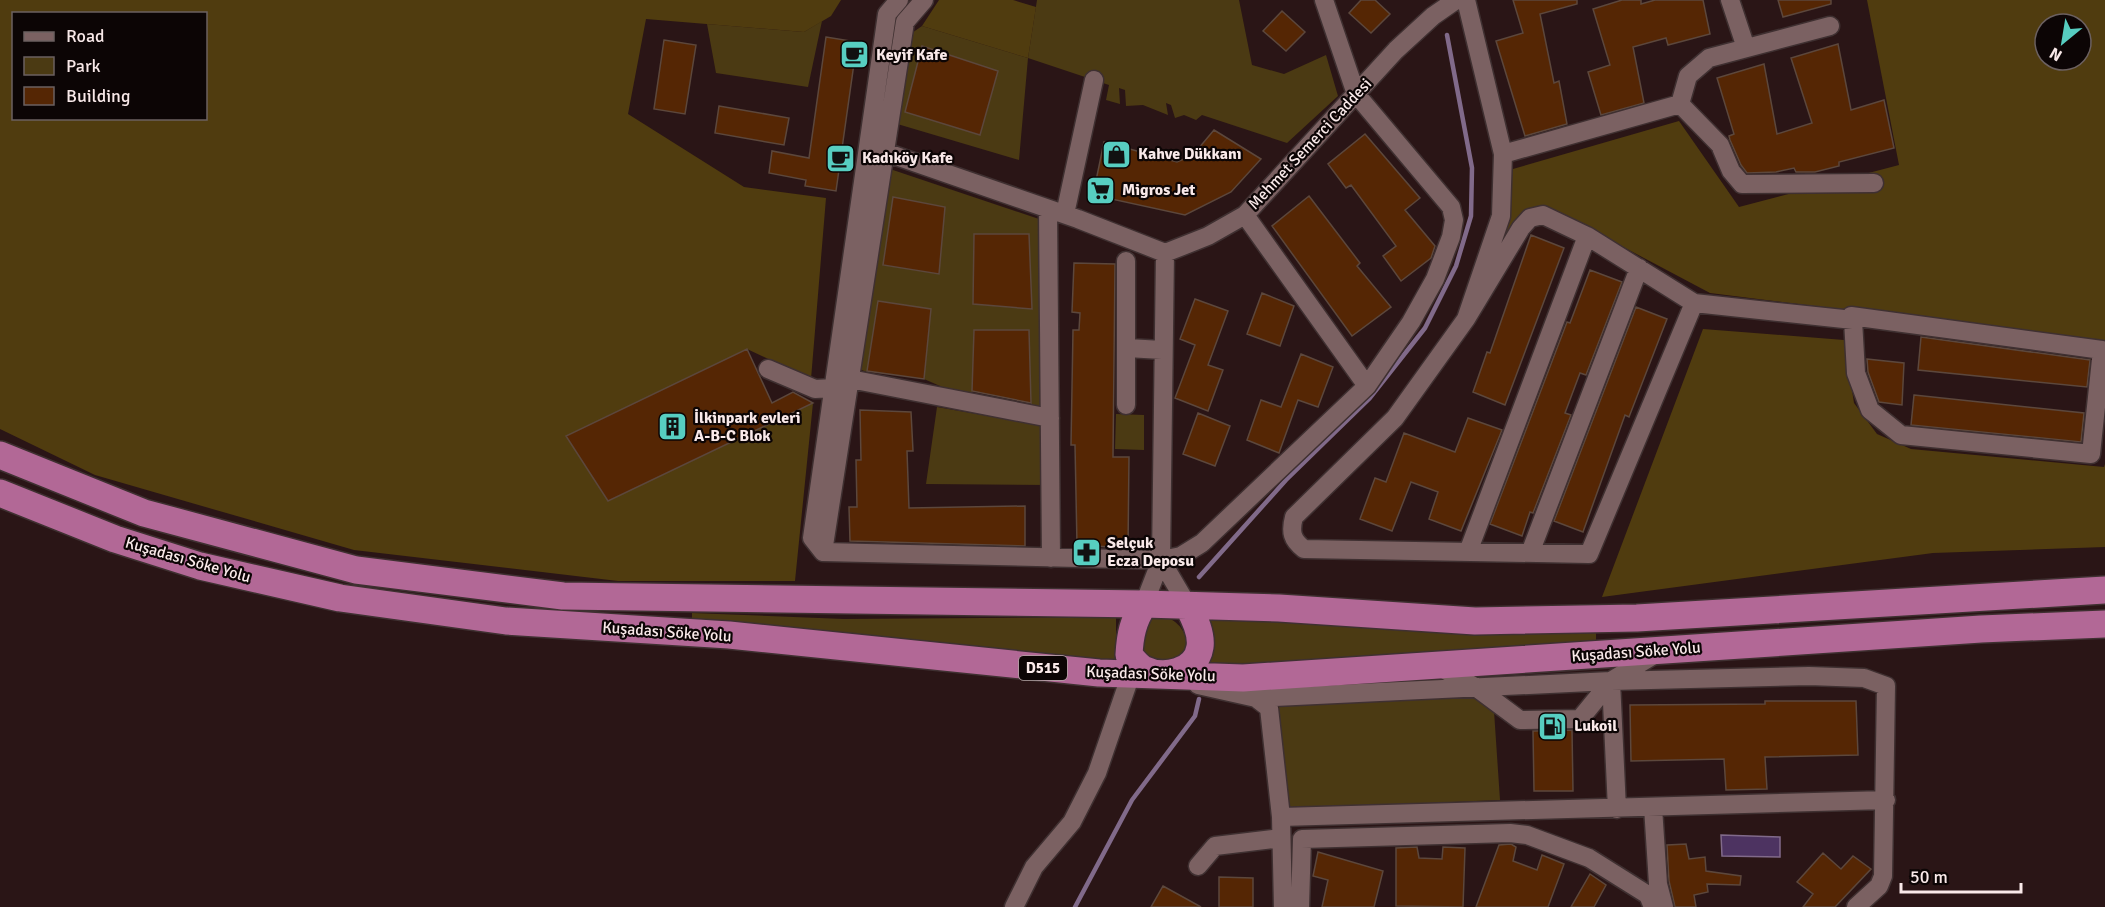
<svg xmlns="http://www.w3.org/2000/svg" width="2105" height="907" font-family="Signika,sans-serif">
	<rect width="100%" height="100%" fill="#2a1516"/>
	<path fill="#4b3a13" fill-rule="evenodd" d="M 1037,0 L 1239,0 L 1252,65 L 1284,74 L 1326,55 L 1338,96 L 1287,143 L 1202,115 L 1196,120 L 1184,115 L 1175,118 L 1171,105 L 1166,103 L 1168,115 L 1143,105 L 1126,106 L 1125,90 L 1119,88 L 1120,104 L 1106,100 L 1109,85 L 1028,58 L 1019,160 L 894,123 L 909,35 L 922,26 L 1028,58 ZM 922,47 L 998,71 L 980,135 L 905,112 Z
		M 822,21 L 808,87 L 716,73 L 707,24 L 804,32 Z
		M 887,168 L 1048,222 L 1049,410 L 1031,405 L 1028,330 L 974,330 L 972,400 L 924,379 L 931,309 L 878,301 L 867,372 L 856,368 ZM 893,197 L 944,207 L 939,274 L 883,265 ZM 974,234 L 1029,234 L 1031,309 L 973,304 Z
		M 937,407 L 1050,427 L 1050,485 L 926,484 Z
		M 1116,414 L 1144,415 L 1144,450 L 1115,449 Z
		M 692,613 L 844,619 L 1116,617 L 1116,667 L 692,624 Z
		M 1158,616 C 1177,615 1197,641 1180,657 C 1177,660 1171,662 1167,664 L 1143,655 L 1142,627 L 1149,619 Z
		M 1211,618 L 1483,633 L 1596,631 L 1596,642 L 1244,668 L 1209,666 Z
		M 1473,693 L 1494,711 L 1500,800 L 1289,809 L 1278,702 Z"/>
	<path fill="#503c0f" fill-rule="evenodd" d="M 0,0 L 841,0 L 831,16 L 804,32 L 646,19 L 628,114 L 744,187 L 826,198 L 811,379 L 747,349 L 566,436 L 608,501 L 813,403 L 795,581 L 618,581 L 354,550 L 95,475 L 0,429 ZM 14,14 L 206,14 L 206,118 L 14,118 Z
		M 939,0 L 1013,0 L 1036,7 L 1028,58 L 922,26 Z
		M 1867,0 L 2105,0 L 2105,342 L 1710,293 L 1544,205 L 1526,212 L 1489,265 L 1506,171 L 1679,121 L 1739,207 L 1899,165 ZM 2045,24 L 2081,24 L 2081,60 L 2045,60 Z
		M 1703,329 L 1844,340 L 1854,403 L 1877,434 L 1911,449 L 2104,467 L 2105,464 L 2105,547 L 1933,553 L 1602,597 Z"/>
	<path fill="#4d3361" stroke="#816a8a" stroke-width="1.5" d="M 1721,835 L 1780,837 L 1780,857 L 1722,856 Z"/>
	<g fill="none" stroke-linecap="round" stroke-linejoin="round">
		<path stroke="#816a8a" stroke-width="4.5" d="M 1199,577 L 1286,480 L 1369,399 L 1425,328 L 1456,266 L 1471,216 L 1472,168 L 1447,35
			M 1075,907 L 1132,800 L 1195,716 L 1199,699"/>
	</g>
	<path fill="#552604" stroke="#5c473c" stroke-width="1.5" d="M 1361,0 L 1375,0 L 1390,14 L 1371,33 L 1349,13 Z
		M 1513,0 L 1577,0 L 1577,4 L 1540,14 L 1554,83 L 1559,81 L 1567,124 L 1525,136 L 1496,41 L 1523,33 Z
		M 1622,0 L 1641,0 L 1641,4 L 1655,0 L 1703,0 L 1710,34 L 1668,45 L 1666,38 L 1633,47 L 1644,103 L 1601,115 L 1588,72 L 1610,65 L 1593,9 Z
		M 1778,0 L 1831,0 L 1831,4 L 1783,17 Z
		M 1282,11 L 1305,32 L 1286,51 L 1263,31 Z
		M 826,37 L 857,42 L 836,191 L 805,186 L 806,180 L 769,173 L 772,151 L 809,158 Z
		M 664,40 L 696,45 L 685,114 L 654,109 Z
		M 1838,44 L 1851,110 L 1884,100 L 1894,148 L 1839,162 L 1839,166 L 1815,172 L 1796,172 L 1794,168 L 1776,172 L 1747,173 L 1741,165 L 1730,140 L 1729,136 L 1734,134 L 1717,78 L 1764,64 L 1777,134 L 1812,123 L 1791,58 Z
		M 922,46 L 998,71 L 980,135 L 905,112 Z
		M 719,106 L 789,118 L 784,145 L 715,133 Z
		M 1214,130 L 1261,159 L 1231,192 L 1185,215 L 1093,195 L 1104,142 L 1177,162 L 1193,155 Z
		M 1365,134 L 1420,198 L 1405,210 L 1435,246 L 1431,258 L 1401,281 L 1383,256 L 1396,246 L 1351,185 L 1346,188 L 1328,164 Z
		M 1309,196 L 1360,263 L 1357,266 L 1391,307 L 1352,336 L 1272,226 Z
		M 893,197 L 945,207 L 939,274 L 883,265 Z
		M 974,234 L 1029,234 L 1032,309 L 973,304 Z
		M 1531,235 L 1564,248 L 1505,405 L 1473,392 L 1487,352 L 1490,353 Z
		M 1074,263 L 1115,264 L 1113,457 L 1129,457 L 1128,548 L 1077,545 L 1075,445 L 1071,445 L 1073,330 L 1079,330 L 1080,313 L 1072,312 Z
		M 1590,270 L 1622,282 L 1586,375 L 1580,373 L 1565,413 L 1571,415 L 1533,513 L 1530,512 L 1522,536 L 1490,524 L 1567,322 L 1570,323 Z
		M 1262,293 L 1294,306 L 1280,346 L 1247,334 Z
		M 1195,299 L 1228,311 L 1208,365 L 1223,370 L 1208,411 L 1175,398 L 1195,345 L 1180,339 Z
		M 878,301 L 931,309 L 924,379 L 867,371 Z
		M 1636,307 L 1667,319 L 1629,417 L 1625,415 L 1583,532 L 1554,521 Z
		M 974,330 L 1029,330 L 1031,403 L 972,391 Z
		M 1921,337 L 2090,360 L 2087,387 L 1918,370 Z
		M 747,349 L 772,403 L 793,392 L 813,403 L 608,501 L 566,436 Z
		M 1301,354 L 1333,367 L 1318,407 L 1298,400 L 1279,453 L 1247,440 L 1261,400 L 1281,407 Z
		M 1867,359 L 1904,363 L 1902,405 L 1879,402 L 1868,372 Z
		M 1914,395 L 2084,413 L 2081,442 L 1911,425 Z
		M 860,410 L 911,412 L 913,451 L 907,451 L 909,508 L 1025,506 L 1025,546 L 850,541 L 849,507 L 857,507 L 856,460 L 861,460 Z
		M 1198,413 L 1230,426 L 1215,466 L 1183,454 Z
		M 1468,418 L 1502,430 L 1461,531 L 1429,519 L 1438,492 L 1411,482 L 1392,531 L 1360,519 L 1375,478 L 1386,482 L 1404,433 L 1455,452 Z
		M 1765,701 L 1856,701 L 1858,755 L 1765,757 L 1767,789 L 1726,790 L 1724,759 L 1631,761 L 1630,705 L 1765,704 Z
		M 1572,730 L 1573,791 L 1534,791 L 1533,731 Z
		M 1511,844 L 1516,847 L 1513,861 L 1537,870 L 1542,855 L 1564,864 L 1548,907 L 1476,907 L 1499,845 Z
		M 1686,844 L 1689,859 L 1705,857 L 1706,871 L 1741,876 L 1740,885 L 1707,884 L 1708,892 L 1694,895 L 1696,907 L 1675,907 L 1669,881 L 1667,845 Z
		M 1417,847 L 1419,858 L 1442,859 L 1443,847 L 1465,848 L 1463,907 L 1396,906 L 1396,848 Z
		M 1318,852 L 1383,871 L 1374,907 L 1322,907 L 1328,880 L 1313,876 Z
		M 1823,853 L 1841,869 L 1853,856 L 1871,869 L 1835,907 L 1803,907 L 1813,894 L 1797,882 Z
		M 1590,874 L 1606,885 L 1594,907 L 1571,907 Z
		M 1219,877 L 1253,878 L 1253,907 L 1219,907 Z
		M 1163,886 L 1201,907 L 1151,907 Z"/>
	<g fill="none" stroke-linecap="round" stroke-linejoin="round">
		<defs>
			<path id="minor" d="M 1730,0 L 1746,48
				M 1680,104 L 1720,145 L 1731,171 L 1742,184 L 1874,183
				M 1680,104 L 1688,76 L 1709,58 L 1830,26
				M 876,149 L 1078,219 L 1165,253
				M 1503,154 L 1680,104
				M 1048,209 L 1051,558
				M 1065,214 L 1094,80
				M 1245,215 L 1367,386
				M 1126,261 L 1126,405
				M 1694,303 L 1853,320 L 1856,373 L 1870,410 L 1901,435 L 2091,454 L 2102,350 L 1851,316
				M 1466,319 L 1521,228 L 1530,218 L 1543,215 L 1587,236 L 1694,303 L 1589,554 L 1304,549 C 1292,540 1290,532 1294,517 L 1395,418 L 1466,319 L 1501,216 L 1503,154 L 1466,0
				M 1127,348 L 1162,350
				M 768,369 L 815,389 L 834,388
				M 850,379 L 1050,418
				M 823,552 L 1161,560 L 1181,556 L 1202,543 L 1367,386 L 1411,322 L 1435,279 L 1451,237 L 1454,220 L 1451,207 L 1356,94 L 1324,0
				M 823,552 L 812,538 L 887,14 L 899,0
				M 823,552 L 905,22 L 924,0
				M 1468,552 L 1587,236
				M 1530,553 L 1639,268
				M 1161,560 L 1188,606
				M 1144,604 L 1161,560 L 1165,253 L 1208,236 L 1245,215 L 1396,50 L 1433,16 L 1456,0
				M 1436,665 L 1477,688 L 1520,720 L 1580,719 L 1611,681 L 1809,676 L 1864,678 L 1886,686 L 1883,876 L 1879,886 L 1856,907
				M 1611,681 L 1617,809
				M 1198,685 L 1256,698 L 1269,708 L 1281,817 L 1283,907
				M 1256,698 L 1611,681 L 1657,653
				M 1653,807 L 1658,884 L 1664,907
				M 1281,817 L 1886,800
				M 1198,866 L 1215,846 L 1281,838
				M 1014,907 L 1034,867 L 1072,822 L 1097,773 L 1131,674
				M 1300,907 L 1302,839 L 1510,833 L 1527,835 L 1589,858 L 1648,895 L 1653,907"/>
			<path id="highway" d="M 0,455 L 144,513 L 356,570 L 563,596 L 1144,604 L 1279,608 L 1475,621 L 1637,618 L 2105,590
				M 0,493 L 115,539 L 200,566 L 340,598 L 506,621 L 729,635 L 1099,673 L 1243,678 L 1981,629 L 2105,624
				M 1144,604 C 1133,621 1130,635 1129,655 C 1133,660 1138,666 1143,669 C 1163,679 1196,673 1200,647 C 1202,634 1194,617 1188,606"/>
		</defs>
		<use href="#minor" stroke="#3f3031" stroke-width="21"/>
		<use href="#highway" stroke="#3f3031" stroke-width="30"/>
		<use href="#minor" stroke="#7b6162" stroke-width="18"/>
		<use href="#highway" stroke="#b26896" stroke-width="27"/>
	</g>
	<defs>
		<symbol id="cafe-square" viewBox="-11 -11 22 22"><rect x="-9" y="-9" width="18" height="18" rx="4" fill="#57cec1" stroke="#0c0505"/><path d="M-5.5-4.5H6V0H3Q3 3.5 0 3.5H-2.5Q-5.5 3.5-5.5 0ZM3-3.2v2h1.7v-2ZM-6 4.5H4V6H-6Z" fill="#111"/></symbol>
		<symbol id="shop-square" viewBox="-11 -11 22 22"><rect x="-9" y="-9" width="18" height="18" rx="4" fill="#57cec1" stroke="#0c0505"/><path d="M-5-2.5h2.3a2.7 3.5 0 0 1 5.4 0H5L5.5 6h-11ZM-1.5-2.5h3a1.5 2.3 0 0 0-3 0Z" fill="#111"/></symbol>
		<symbol id="supermarket-square" viewBox="-11 -11 22 22"><rect x="-9" y="-9" width="18" height="18" rx="4" fill="#57cec1" stroke="#0c0505"/><path d="M-6-5.5h2.5l.6 2H6L4.5 2H-2.5L-4.4-4H-6ZM-1.5 3.2a1.3 1.3 0 1 0 .1 0ZM3 3.2a1.3 1.3 0 1 0 .1 0Z" fill="#111"/></symbol>
		<symbol id="building-square" viewBox="-11 -11 22 22"><rect x="-9" y="-9" width="18" height="18" rx="4" fill="#57cec1" stroke="#0c0505"/><path d="M-4-6H4V6H1V3H-1V6H-4ZM-2.5-4.3h1.7v1.8h-1.7ZM.8-4.3h1.7v1.8H.8ZM-2.5-1h1.7V.8h-1.7ZM.8-1h1.7V.8H.8Z" fill="#111"/></symbol>
		<symbol id="pharmacy-square" viewBox="-11 -11 22 22"><rect x="-9" y="-9" width="18" height="18" rx="4" fill="#57cec1" stroke="#0c0505"/><path d="M-2-6h4v4h4v4h-4v4h-4v-4h-4v-4h4Z" fill="#111"/></symbol>
		<symbol id="fuel-square" viewBox="-11 -11 22 22"><rect x="-9" y="-9" width="18" height="18" rx="4" fill="#57cec1" stroke="#0c0505"/><path d="M-5.5-6h7V0h2V4h1.3V-2.5L3-4.5l.8-.8L6-3V5H2.5V1h-1V6h-7ZM-4.2-4.7v3.2H.2V-4.7Z" fill="#111"/></symbol>
	</defs>
	<g fill-rule="evenodd">
		<use href="#cafe-square" x="838" y="38" width="33" height="33"/>
		<use href="#shop-square" x="1100" y="138" width="33" height="33"/>
		<use href="#cafe-square" x="824" y="142" width="33" height="33"/>
		<use href="#supermarket-square" x="1084" y="174" width="33" height="33"/>
		<use href="#building-square" x="656" y="410" width="33" height="33"/>
		<use href="#pharmacy-square" x="1070" y="536" width="33" height="33"/>
		<use href="#fuel-square" x="1536" y="710" width="33" height="33"/>
	</g>
	<g text-anchor="middle" dominant-baseline="central" stroke-width="4.5" stroke-linejoin="round" paint-order="stroke">
		<rect fill="#0c0505" stroke="#b2a5a5" stroke-width="1.5" x="1019" y="656" width="48" height="24" rx="4.5"/>
		<g font-size="15" font-weight="bold" fill="#f9e9e9">
			<text x="1043" y="668">D515</text>
		</g>
		<g font-size="16" font-weight="bold" fill="#f9e9e9" stroke="#0c0505" text-anchor="start">
			<text x="876" y="55">Keyif Kafe</text>
			<text x="1138" y="154">Kahve Dükkanı</text>
			<text x="862" y="158">Kadıköy Kafe</text>
			<text x="1122" y="190">Migros Jet</text>
			<text x="694" y="418">İlkinpark evleri<tspan x="694" dy="18">A-B-C Blok</tspan></text>
			<text x="1107" y="543">Selçuk<tspan x="1107" dy="18">Ecza Deposu</tspan></text>
			<text x="1574" y="726">Lukoil</text>
		</g>
		<g font-size="16" fill="#f9e9e9" stroke="#0c0505">
			<text transform="translate(1310 144) rotate(-47)">Mehmet Semerci Caddesi</text>
			<text transform="translate(188 560) rotate(16)">Kuşadası Söke Yolu</text>
			<text transform="translate(667 632) rotate(4)">Kuşadası Söke Yolu</text>
			<text transform="translate(1636 652) rotate(-4)">Kuşadası Söke Yolu</text>
			<text transform="translate(1151 674) rotate(2)">Kuşadası Söke Yolu</text>
		</g>
	</g>
	<rect x="12" y="12" width="195" height="108" fill="#0c0505" stroke="#6b6060" stroke-width="1.5"/>
	<rect x="24" y="32" width="30" height="9" fill="#7b6162" stroke="#6b6060" stroke-width="1.5"/>
	<text x="66" y="42" font-size="18" fill="#f9e9e9">Road</text>
	<rect x="24" y="57" width="30" height="18" fill="#4b3a13" stroke="#6b6060" stroke-width="1.5"/>
	<text x="66" y="72" font-size="18" fill="#f9e9e9">Park</text>
	<rect x="24" y="87" width="30" height="18" fill="#552604" stroke="#6b6060" stroke-width="1.5"/>
	<text x="66" y="102" font-size="18" fill="#f9e9e9">Building</text>
	<g transform="translate(2063 42) rotate(210)"><circle r="28" fill="#0c0505" stroke="#6b6060" stroke-width="1.5"/>
	<path d="M0-4.5L10 22L0 15L-10 22Z" fill="#57cec1"/>
	<text y="-9" font-size="16" font-weight="bold" text-anchor="middle" fill="#f9e9e9">N</text>
	</g>
	<path d="M1901 883v9h120v-9" fill="none" stroke="#f9e9e9" stroke-width="3"/>
	<text x="1910" y="883" font-size="18" fill="#f9e9e9" stroke="#0c0505" stroke-width="4.5" paint-order="stroke">50 m</text>
</svg>
